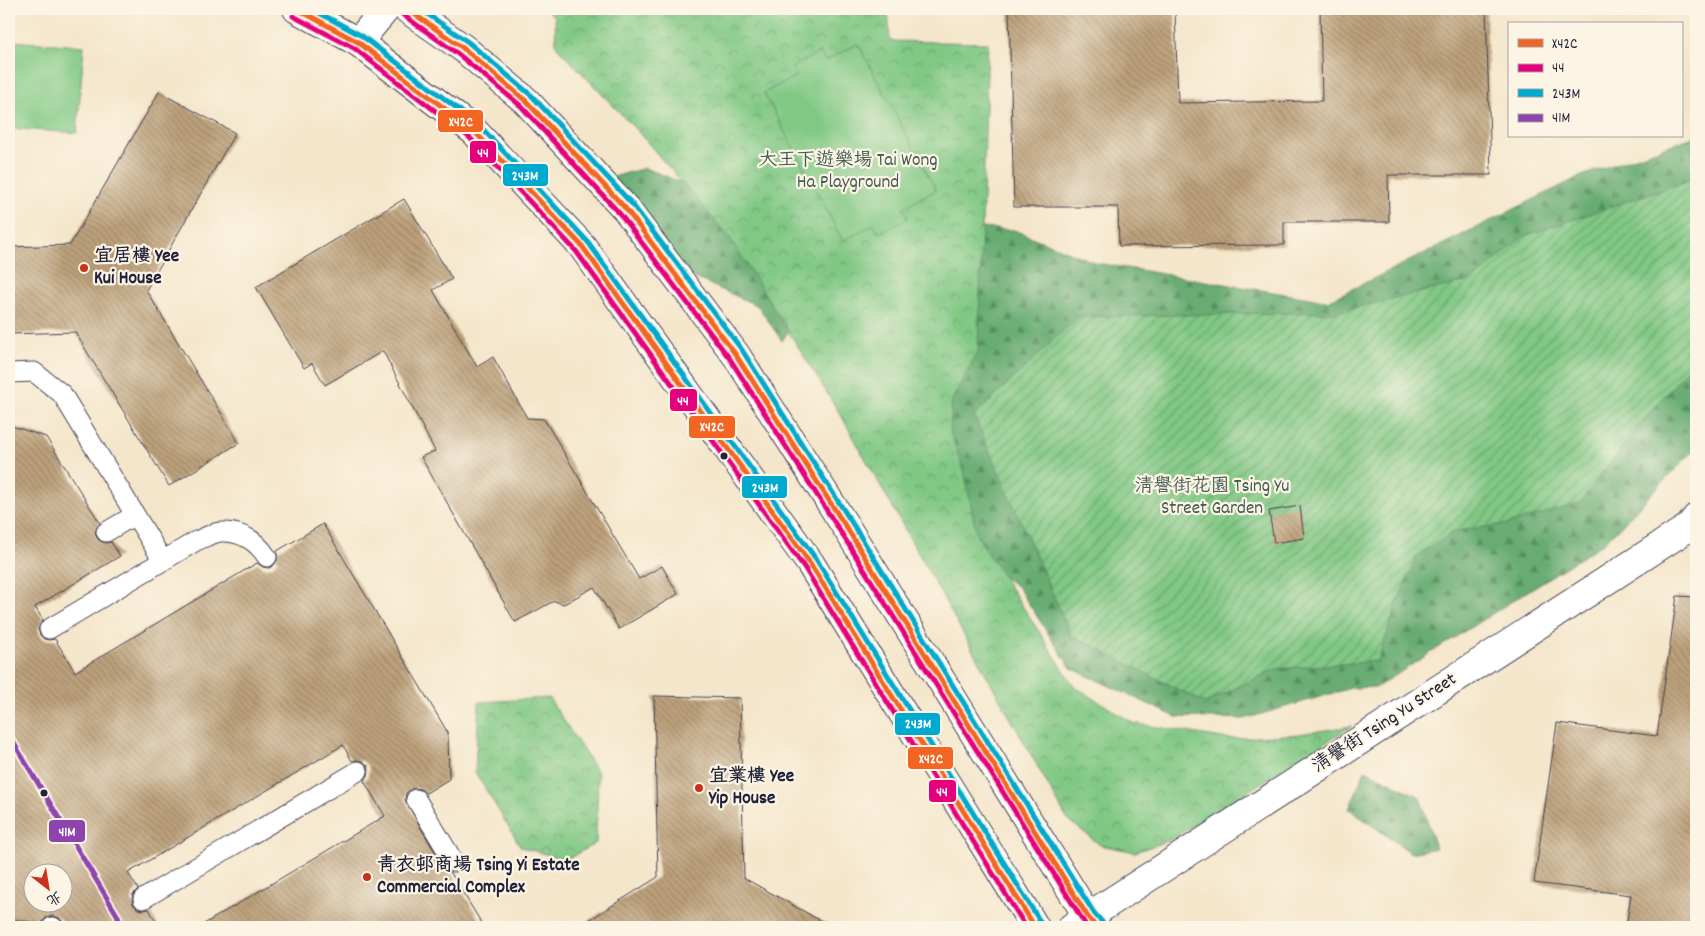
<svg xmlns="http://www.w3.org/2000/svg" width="1705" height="936" font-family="Dekko,'LXGW WenKai TC',sans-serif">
	<defs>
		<pattern id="forest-firs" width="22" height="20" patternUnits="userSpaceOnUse" patternTransform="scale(1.25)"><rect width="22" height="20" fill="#68ac72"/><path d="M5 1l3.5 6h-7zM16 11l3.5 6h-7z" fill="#558c5f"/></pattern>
		<pattern id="park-crowns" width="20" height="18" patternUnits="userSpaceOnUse" patternTransform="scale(1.25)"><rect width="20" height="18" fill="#80c884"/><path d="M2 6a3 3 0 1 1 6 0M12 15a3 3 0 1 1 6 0" fill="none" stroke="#68a26d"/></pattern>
		<pattern id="garden-furrows" width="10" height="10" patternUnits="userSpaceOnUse" patternTransform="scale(1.25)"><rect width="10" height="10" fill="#80c884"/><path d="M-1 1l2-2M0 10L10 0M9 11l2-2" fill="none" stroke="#68a26d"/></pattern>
		<pattern id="building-back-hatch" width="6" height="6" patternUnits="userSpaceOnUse" patternTransform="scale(1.25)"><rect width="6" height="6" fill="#bda17b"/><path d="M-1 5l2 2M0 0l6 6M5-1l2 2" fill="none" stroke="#998366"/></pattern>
	</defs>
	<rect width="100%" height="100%" fill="#fcf5e5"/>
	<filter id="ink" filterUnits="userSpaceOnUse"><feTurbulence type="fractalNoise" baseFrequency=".02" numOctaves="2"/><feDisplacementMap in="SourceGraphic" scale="10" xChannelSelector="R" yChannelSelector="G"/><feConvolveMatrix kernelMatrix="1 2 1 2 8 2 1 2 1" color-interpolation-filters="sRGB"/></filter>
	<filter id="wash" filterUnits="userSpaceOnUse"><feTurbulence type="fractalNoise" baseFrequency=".0096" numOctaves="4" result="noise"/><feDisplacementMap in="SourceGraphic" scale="20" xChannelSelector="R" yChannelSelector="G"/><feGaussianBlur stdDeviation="1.12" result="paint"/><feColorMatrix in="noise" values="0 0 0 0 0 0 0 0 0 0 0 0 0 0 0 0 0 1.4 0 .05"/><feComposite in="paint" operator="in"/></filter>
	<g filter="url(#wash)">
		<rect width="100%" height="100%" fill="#f4e6cb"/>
		<path fill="url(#forest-firs)" stroke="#456756" d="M 1696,136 L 1696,448 L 1605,542 L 1377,687 L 1351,688 L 1244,719 L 1176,717 L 1071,668 L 1017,586 L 914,515 L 899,223 L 1014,230 L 1096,263 L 1328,301 L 1581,176 Z
			M 645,168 L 737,204 L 796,320 L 782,341 L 758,306 L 693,277 L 609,178 Z
			M 1365,770 L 1420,797 L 1436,848 L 1411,853 L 1349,809 Z"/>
		<path fill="url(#park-crowns)" stroke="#517560" d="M 546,9 L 888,9 L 890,41 L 988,43 L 978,351 L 952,400 L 950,432 L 964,470 L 977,536 L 1074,686 L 1133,723 L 1228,739 L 1299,734 L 1352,726 L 1170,840 L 1135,852 L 1100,845 L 1067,819 L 842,417 L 730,238 L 640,134 L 556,46 L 555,17 Z
			M 549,698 L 598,773 L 596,843 L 566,860 L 521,847 L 475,772 L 479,702 Z"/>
		<path fill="url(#garden-furrows)" stroke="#517560" d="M 1696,178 L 1696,359 L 1626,442 L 1580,503 L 1507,524 L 1455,531 L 1417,556 L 1396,606 L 1378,661 L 1275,669 L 1205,703 L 1071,635 L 974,416 L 1078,317 L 1337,312 L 1473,280 L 1524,236 Z"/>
		<path fill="#80c884" stroke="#517560" d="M 9,41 L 84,46 L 77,133 L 9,128 Z
			M 858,44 L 936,190 L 903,208 L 908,218 L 879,233 L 874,224 L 843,241 L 764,93 L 796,76 L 792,67 L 820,52 L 825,61 Z"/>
		<g id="blocks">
			<path fill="url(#building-back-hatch)" fill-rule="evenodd" d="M 1009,9 L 1175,9 L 1178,103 L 1322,101 L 1320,9 L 1486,9 L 1491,175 L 1388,175 L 1389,222 L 1284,222 L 1284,245 L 1119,246 L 1118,207 L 1014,207 Z
				M 159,92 L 235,133 L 146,290 L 239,443 L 169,486 L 75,332 L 9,334 L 9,247 L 70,245 Z
				M 404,199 L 452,279 L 433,290 L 477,367 L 493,357 L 527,418 L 544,419 L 639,579 L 662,566 L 678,594 L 619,629 L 594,587 L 564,604 L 554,601 L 515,622 L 421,457 L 435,451 L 383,351 L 325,385 L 312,363 L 304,368 L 256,287 Z
				M 9,425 L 46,437 L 100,523 L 95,532 L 97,538 L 100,541 L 106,543 L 111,542 L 120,556 L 35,607 L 43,620 L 38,629 L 40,635 L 44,639 L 49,640 L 55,639 L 75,672 L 257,563 L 263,567 L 269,568 L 273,566 L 277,561 L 277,551 L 323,524 L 448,733 L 449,779 L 426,793 L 421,789 L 415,788 L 411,789 L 406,793 L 405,800 L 444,868 L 451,873 L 484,927 L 199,927 L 385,816 L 364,781 L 368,776 L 369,770 L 368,766 L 363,761 L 357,760 L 352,761 L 343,745 L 128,873 L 138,889 L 133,894 L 132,900 L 133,904 L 138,909 L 144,910 L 149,909 L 159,927 L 64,927 L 62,921 L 59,918 L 53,916 L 46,918 L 41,924 L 9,918 ZM 32,874 L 62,874 L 62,904 L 32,904 Z
				M 1300,506 L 1304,538 L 1274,543 L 1269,511 Z
				M 1677,596 L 1696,597 L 1696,883 L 1690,927 L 1626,927 L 1631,895 L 1534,883 L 1557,723 L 1657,736 Z
				M 654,696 L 740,698 L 744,878 L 832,927 L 578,927 L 658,877 Z"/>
		</g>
	</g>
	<g filter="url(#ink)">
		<use href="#blocks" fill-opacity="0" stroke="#423f51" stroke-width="1"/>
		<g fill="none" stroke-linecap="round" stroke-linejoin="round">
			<defs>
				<path id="service" d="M 9,373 L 34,372 L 62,394 L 163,561
					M 106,532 L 135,515
					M 49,629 L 196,541 C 204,538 212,533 220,532 C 240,531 256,540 267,557
					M 416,799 L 454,862
					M 143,899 L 358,771
					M 52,927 L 53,927"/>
				<path id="minor" d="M 358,42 L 386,9
					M 1072,927 L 1689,527 L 1696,518"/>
				<path id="secondary" d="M 297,9 L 358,42 L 474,131 L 582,246 L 810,563 L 1035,927
					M 407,9 L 463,48 L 526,101 L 626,209 L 736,355 L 853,538 L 1088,917 L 1096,927"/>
			</defs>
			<use href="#service" stroke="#423f51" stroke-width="21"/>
			<use href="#minor" stroke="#423f51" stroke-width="30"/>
			<use href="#secondary" stroke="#423f51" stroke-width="30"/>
			<use href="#service" stroke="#fff" stroke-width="19"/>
			<use href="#minor" stroke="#fff" stroke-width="28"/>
			<use href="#secondary" stroke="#fff" stroke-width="28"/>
			<defs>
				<path id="bus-1" d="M 297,9 L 358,42 L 474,131 L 582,246 L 810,563 L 1035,927
					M 407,9 L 463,48 L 526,101 L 626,209 L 736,355 L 853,538 L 1088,917 L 1096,927"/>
				<path id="bus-2" d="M 403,15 L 458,54 L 521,106 L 620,214 L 730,359 L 847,542 L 1087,927
					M 293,16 L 354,48 L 469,137 L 576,251 L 804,567 L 1026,927"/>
				<path id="bus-3" d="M 312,9 L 362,36 L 479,125 L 588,242 L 816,559 L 1041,923
					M 420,9 L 468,42 L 532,96 L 632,204 L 742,350 L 859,534 L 1094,913 L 1102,922"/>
				<path id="bus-4" d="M 9,735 L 119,918 L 113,927"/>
			</defs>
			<use href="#bus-1" stroke="#fcf5e5" stroke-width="9"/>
			<use href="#bus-2" stroke="#fcf5e5" stroke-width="9"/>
			<use href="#bus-3" stroke="#fcf5e5" stroke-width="9"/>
			<use href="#bus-4" stroke="#fcf5e5" stroke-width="9"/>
			<use href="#bus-1" stroke="#f26522" stroke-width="5"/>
			<use href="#bus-2" stroke="#e5007d" stroke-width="5"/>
			<use href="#bus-3" stroke="#00a9ce" stroke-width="5"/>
			<use href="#bus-4" stroke="#8e44ad" stroke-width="5"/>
		</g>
	</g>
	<g fill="#c8321e" stroke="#fcf5e5" stroke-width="2">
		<circle cx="84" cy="268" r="5"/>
		<circle cx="699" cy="788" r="5"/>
		<circle cx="367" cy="877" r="5"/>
	</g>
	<g fill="#22223b" stroke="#fcf5e5" stroke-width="2">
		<circle cx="724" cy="456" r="4.5"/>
		<circle cx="44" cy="793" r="4.5"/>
	</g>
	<g text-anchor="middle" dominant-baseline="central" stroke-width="4.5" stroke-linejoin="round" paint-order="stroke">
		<g font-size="19" fill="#435c55" stroke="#fcf5e5">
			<text x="848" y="161">大王下遊樂場 Tai Wong<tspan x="848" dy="22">Ha Playground</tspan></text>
			<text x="1212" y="487">清譽街花園 Tsing Yu<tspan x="1212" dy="22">Street Garden</tspan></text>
		</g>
		<g font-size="19" font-weight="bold" fill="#22223b" stroke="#fcf5e5" text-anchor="start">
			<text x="94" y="257">宜居樓 Yee<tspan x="94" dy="22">Kui House</tspan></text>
			<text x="709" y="777">宜業樓 Yee<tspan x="709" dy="22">Yip House</tspan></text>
			<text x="377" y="866">青衣邨商場 Tsing Yi Estate<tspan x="377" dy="22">Commercial Complex</tspan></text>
		</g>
		<g font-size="19" fill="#22223b" stroke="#fcf5e5">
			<text transform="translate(1385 724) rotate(-33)">清譽街 Tsing Yu Street</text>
		</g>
	</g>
	<g stroke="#fcf5e5" stroke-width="2">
		<rect x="437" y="109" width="47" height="24" rx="5" fill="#f26522"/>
		<rect x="469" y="140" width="28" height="24" rx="5" fill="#e5007d"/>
		<rect x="502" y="163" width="47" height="24" rx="5" fill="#00a9ce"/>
		<rect x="669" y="388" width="29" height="24" rx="5" fill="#e5007d"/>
		<rect x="688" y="415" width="48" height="24" rx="5" fill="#f26522"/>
		<rect x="741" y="475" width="47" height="24" rx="5" fill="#00a9ce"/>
		<rect x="894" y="712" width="47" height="24" rx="5" fill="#00a9ce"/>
		<rect x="907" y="746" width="47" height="24" rx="5" fill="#f26522"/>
		<rect x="928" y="779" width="29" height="24" rx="5" fill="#e5007d"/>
		<rect x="48" y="819" width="38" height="24" rx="5" fill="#8e44ad"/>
	</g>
	<g font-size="14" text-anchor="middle" font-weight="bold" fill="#fff">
		<text x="461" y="126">X42C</text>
		<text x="483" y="157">44</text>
		<text x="525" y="180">243M</text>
		<text x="683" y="405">44</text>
		<text x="712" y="431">X42C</text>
		<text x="765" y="492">243M</text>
		<text x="918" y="728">243M</text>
		<text x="931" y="763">X42C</text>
		<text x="942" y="796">44</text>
		<text x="67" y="836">41M</text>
	</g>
	<rect width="1705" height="936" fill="none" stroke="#fcf5e5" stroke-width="30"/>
	<rect x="1508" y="22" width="175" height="115" fill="#fcf5e5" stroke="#a5a1a1"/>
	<rect x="1518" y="39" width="25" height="8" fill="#f26522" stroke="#a5a1a1"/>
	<text x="1552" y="48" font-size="15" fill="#22223b">X42C</text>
	<rect x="1518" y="64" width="25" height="8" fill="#e5007d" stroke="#a5a1a1"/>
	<text x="1552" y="72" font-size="15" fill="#22223b">44</text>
	<rect x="1518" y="89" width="25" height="8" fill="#00a9ce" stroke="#a5a1a1"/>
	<text x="1552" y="98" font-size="15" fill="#22223b">243M</text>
	<rect x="1518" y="114" width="25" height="8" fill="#8e44ad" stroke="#a5a1a1"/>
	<text x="1552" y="122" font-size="15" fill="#22223b">41M</text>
	<g transform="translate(48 888) rotate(149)"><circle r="24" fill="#fcf5e5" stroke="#a5a1a1"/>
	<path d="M0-4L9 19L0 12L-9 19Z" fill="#c8321e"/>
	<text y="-8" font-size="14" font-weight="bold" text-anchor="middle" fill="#22223b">北</text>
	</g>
</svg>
